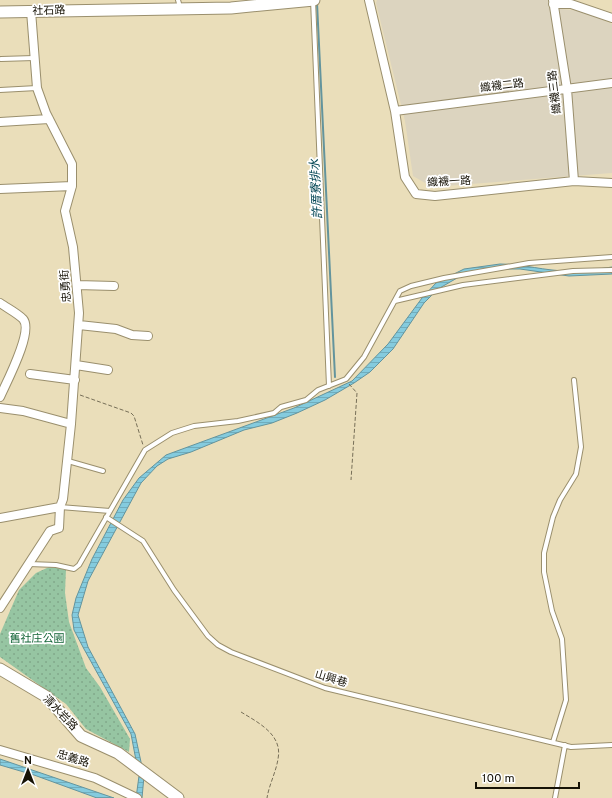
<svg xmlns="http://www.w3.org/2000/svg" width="612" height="798" font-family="Overpass,'Noto Sans TC',sans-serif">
	<defs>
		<pattern id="park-dots" width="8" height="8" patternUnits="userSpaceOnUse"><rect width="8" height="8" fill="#96c5a2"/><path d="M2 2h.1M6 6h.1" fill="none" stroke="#81a88a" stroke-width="1.8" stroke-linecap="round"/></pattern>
		<pattern id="water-rules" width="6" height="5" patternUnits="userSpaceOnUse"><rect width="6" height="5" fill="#84cbde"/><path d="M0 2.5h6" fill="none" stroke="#71adbd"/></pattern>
	</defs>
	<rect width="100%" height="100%" fill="#eadeba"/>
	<path fill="#dcd4bf" d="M 377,0 L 549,0 L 551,8 L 582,11 L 612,24 L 612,173 L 432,187 L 413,176 L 405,121 L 376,3 Z"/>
	<path fill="url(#park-dots)" d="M 49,567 L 66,569 L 65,593 L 69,622 L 86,668 L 100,687 L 130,739 L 129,752 L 86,729 L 66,704 L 0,657 L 0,634 L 19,590 L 36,573 Z"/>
	<path fill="url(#water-rules)" stroke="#63949d" d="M 500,264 C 524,264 545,271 568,271 C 583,272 598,269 612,267 L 612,274 L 569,276 L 520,269 L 500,269 L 464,274 L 438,289 L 424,303 L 393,349 L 370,372 L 354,383 L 325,400 L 297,413 L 272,423 L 244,430 L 191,452 L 168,459 L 157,466 L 141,483 L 88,581 L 78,615 L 88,647 L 135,734 L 144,776 L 142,798 L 136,798 L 139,776 L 131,734 L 84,649 L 74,630 L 72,615 L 76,598 L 92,559 L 123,500 L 139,478 L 166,455 L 294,408 L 352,381 L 388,344 L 422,298 L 436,283 L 464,269 Z
		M 0,759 L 114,798 L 97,798 L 34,775 L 0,765 Z"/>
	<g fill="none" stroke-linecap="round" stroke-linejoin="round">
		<path stroke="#63949d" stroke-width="2" d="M 317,3 L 335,377"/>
		<defs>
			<path id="lane" d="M 178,0 L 180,7
				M 313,0 L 329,386
				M 1,59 L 34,58
				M 0,90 L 37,88
				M 395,301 L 463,285 L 573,271 L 612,270
				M 68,461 L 103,471
				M 60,507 L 110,511
				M 106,517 L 143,541 L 174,590 L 208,636 L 218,645 L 231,652 L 325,688 L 571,747 L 612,745
				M 29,564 L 56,565 L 74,569 L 79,565 L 145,450 L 172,433 L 194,426 L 238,421 L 274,413 L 281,407 L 306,400 L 318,390 L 346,379 L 364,357 L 400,291 L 411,286 L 444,278 L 529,263 L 612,257
				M 553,742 L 566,700 L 562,639 L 552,611 L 544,572 L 544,553 L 553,517 L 560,500 L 576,474 L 581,447 L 574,380
				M 555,798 L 565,745"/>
			<path id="street" d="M 369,0 L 395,111 L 405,177 L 416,194 L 435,196 L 574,181 L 612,183
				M 553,0 L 567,89 L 574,181
				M 553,4 L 571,4 L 612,18
				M 395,111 L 612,83
				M 0,122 L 49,119
				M 0,189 L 72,186
				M 77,285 L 114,286
				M 0,303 C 7,308 17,313 23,319 C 34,331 6,383 0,397
				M 79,325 L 116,329 L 132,335 L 148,336
				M 76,365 L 108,370
				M 30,374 L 75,380
				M 0,408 L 23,411 L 71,424
				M 0,518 L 60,507 L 63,499 L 71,424 L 79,313 L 73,247 L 65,211 L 72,186 L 72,164 L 46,113 L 37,88 L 31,11
				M 0,608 L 50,531 L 59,528 L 60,507
				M 0,750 L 95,778 L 137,798"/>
			<path id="secondary" d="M 0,12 L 231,8 L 314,0
				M 0,669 L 47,697 L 81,736 L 118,753 L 178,798"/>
		</defs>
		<use href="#lane" stroke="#9a8f6d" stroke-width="6"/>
		<use href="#street" stroke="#9a8f6d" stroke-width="10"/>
		<use href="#secondary" stroke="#9a8f6d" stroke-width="13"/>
		<path stroke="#776f58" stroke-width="1" stroke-dasharray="4 2" stroke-linecap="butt" d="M 349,384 L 357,393 L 351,480
			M 80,395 L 131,413 L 134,416 L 143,445
			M 241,712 C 259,723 283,735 278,759 C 276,772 269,785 267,798"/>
		<use href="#lane" stroke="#fff" stroke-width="4"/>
		<use href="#street" stroke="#fff" stroke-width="8"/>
		<use href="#secondary" stroke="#fff" stroke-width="11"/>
	</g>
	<g text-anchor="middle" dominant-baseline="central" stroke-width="3.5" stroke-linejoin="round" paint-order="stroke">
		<g font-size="11" fill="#161206" stroke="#fff">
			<text transform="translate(49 11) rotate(-2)">社石路</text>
			<text transform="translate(502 86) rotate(-7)">織襪二路</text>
			<text transform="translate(555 92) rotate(-97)">織襪三路</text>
			<text transform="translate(449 182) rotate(-3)">織襪一路</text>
			<text transform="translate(66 286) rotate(-95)">忠勇街</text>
			<text transform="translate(331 679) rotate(17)">山興巷</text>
			<text transform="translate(60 713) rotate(46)">清水岩路</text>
			<text transform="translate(73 759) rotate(17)">忠義路</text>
		</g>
		<g font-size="11" fill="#126436" stroke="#fff">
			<text x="37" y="639">舊社庄公園</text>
		</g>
		<g font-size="12" font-style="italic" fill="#044654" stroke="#fff">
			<text transform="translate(317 189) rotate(-93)">許厝寮排水</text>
		</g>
	</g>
	<g transform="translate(28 770)" stroke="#ffffff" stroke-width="3" paint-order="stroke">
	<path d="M0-3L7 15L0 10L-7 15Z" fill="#161206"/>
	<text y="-6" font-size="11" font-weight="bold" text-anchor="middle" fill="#161206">N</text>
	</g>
	<path d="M476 782v6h103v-6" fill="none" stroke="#161206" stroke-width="2"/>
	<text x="482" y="782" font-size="12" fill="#161206" stroke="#ffffff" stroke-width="3" paint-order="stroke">100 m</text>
</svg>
